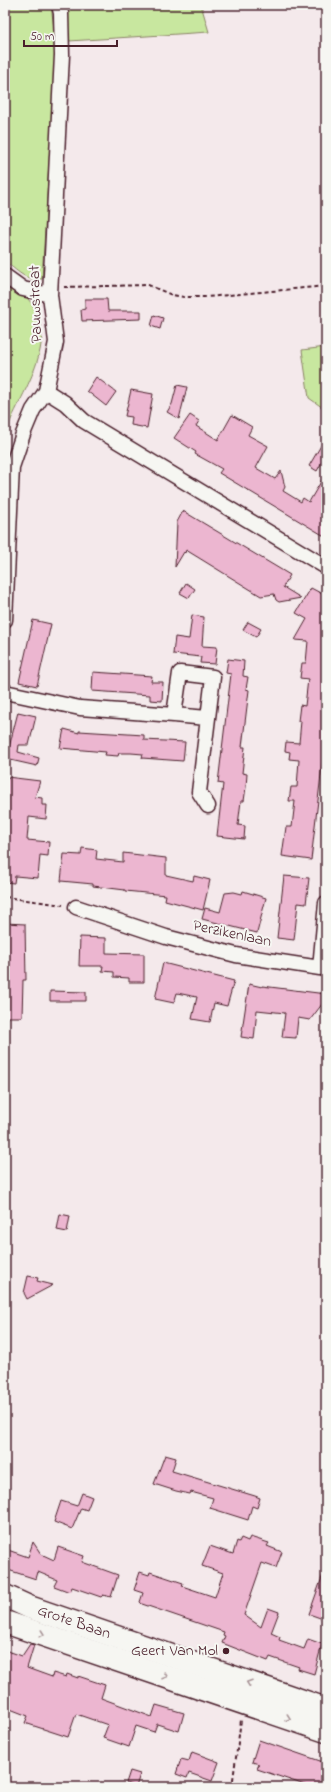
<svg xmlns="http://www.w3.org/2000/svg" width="331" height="1792" font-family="'Indie Flower',sans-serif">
	<rect width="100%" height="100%" fill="#f4e9eb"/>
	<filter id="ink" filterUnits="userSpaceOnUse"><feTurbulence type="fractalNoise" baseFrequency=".025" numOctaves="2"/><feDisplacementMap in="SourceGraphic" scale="8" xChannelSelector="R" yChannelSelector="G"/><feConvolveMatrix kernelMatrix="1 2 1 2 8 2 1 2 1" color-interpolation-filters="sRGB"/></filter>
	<g filter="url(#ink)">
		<path fill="#c8e79f" stroke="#898365" d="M 5,5 L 51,5 L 56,45 L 42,279 C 27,282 16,270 5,261 Z
			M 66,5 L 201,5 L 209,32 L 69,41 Z
			M 5,284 C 12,288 23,293 28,299 C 64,339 19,395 5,434 Z
			M 326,347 L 326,410 L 309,398 L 302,350 Z"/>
		<path fill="#ecb6d0" stroke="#4a1f2b" d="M 85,299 L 107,299 L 108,311 L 141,311 L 141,319 L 82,321 L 81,310 L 85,309 Z
			M 154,315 L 163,318 L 160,329 L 151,326 Z
			M 96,377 L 116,392 L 106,406 L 87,391 Z
			M 177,385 L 187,387 L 179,419 L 167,412 L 172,404 Z
			M 131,390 L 153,394 L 147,428 L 131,425 L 132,417 L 125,416 Z
			M 190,415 L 199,421 L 196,426 L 218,440 L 232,415 L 252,427 L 248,435 L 268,446 L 256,468 L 275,479 L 281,471 L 285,487 L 283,491 L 301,502 L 303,498 L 309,502 L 326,473 L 326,537 L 219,473 L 222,469 L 195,454 L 196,452 L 174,438 Z
			M 326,437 L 326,455 L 317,471 L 309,466 Z
			M 183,511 L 290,575 L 283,587 L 301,598 L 279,602 L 276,600 L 274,594 L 261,596 L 186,550 L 185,553 L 184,552 L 175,567 L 177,522 Z
			M 186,583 L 195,589 L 189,598 L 180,593 Z
			M 311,588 L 326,596 L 326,732 L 311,860 L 282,856 L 286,827 L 292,827 L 295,801 L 289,801 L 291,787 L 297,787 L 299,760 L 289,759 L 290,752 L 285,751 L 286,742 L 299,743 L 301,721 L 298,721 L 300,705 L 305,706 L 308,679 L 300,678 L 302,663 L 306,663 L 308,641 L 295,640 L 307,619 L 296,613 Z
			M 192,615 L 204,617 L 202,646 L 217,647 L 215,664 L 200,663 L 201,657 L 173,654 L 175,637 L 189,639 Z
			M 33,620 L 51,624 L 37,686 L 19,682 Z
			M 248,622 L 261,629 L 256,637 L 243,630 Z
			M 228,659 L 244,661 L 243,676 L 248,677 L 246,689 L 249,690 L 242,747 L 245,747 L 242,773 L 247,774 L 246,787 L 244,801 L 241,801 L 238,825 L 245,826 L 244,839 L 217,836 L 223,784 L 218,783 L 231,674 L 226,673 Z
			M 93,672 L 152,676 L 151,682 L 163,682 L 162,701 L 150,700 L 150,695 L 92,691 Z
			M 18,712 L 36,716 L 29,745 L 19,745 L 18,752 L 39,758 L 37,766 L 6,759 Z
			M 64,729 L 79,733 L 79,731 L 144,735 L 144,740 L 185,742 L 183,761 L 142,758 L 143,754 L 131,753 L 119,753 L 118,756 L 105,755 L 106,752 L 60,748 Z
			M 7,777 L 40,781 L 35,797 L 42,798 L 42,805 L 47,805 L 46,819 L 29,817 L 27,840 L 49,842 L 48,856 L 40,855 L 38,878 L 15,876 L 14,883 L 5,882 L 5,797 Z
			M 82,848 L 97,850 L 96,859 L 123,862 L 123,853 L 166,858 L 166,875 L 193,881 L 194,876 L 210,880 L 203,910 L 165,900 L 166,895 L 125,891 L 125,890 L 93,886 L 93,884 L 61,881 L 64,854 L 81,855 Z
			M 284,876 L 309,878 L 306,904 L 298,903 L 294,940 L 277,938 Z
			M 243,891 L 266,898 L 257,933 L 202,919 L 205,908 L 220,912 L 225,893 L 234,892 L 242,894 Z
			M 5,923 L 25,924 L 26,980 L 23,980 L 22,1017 L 5,1017 Z
			M 80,937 L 106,938 L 106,953 L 144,954 L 144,982 L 129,982 L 129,978 L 114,977 L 114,972 L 102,971 L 103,966 L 79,966 Z
			M 163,963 L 234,981 L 227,1006 L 214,1003 L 210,1022 L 192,1019 L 197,997 L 177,993 L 174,1003 L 155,999 Z
			M 249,984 L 262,987 L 262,986 L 326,994 L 326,999 L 310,1020 L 298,1018 L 296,1038 L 282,1037 L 285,1013 L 257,1010 L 254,1039 L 241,1037 Z
			M 50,991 L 86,992 L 86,1001 L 50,1001 Z
			M 60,1214 L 70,1216 L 67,1232 L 57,1230 Z
			M 28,1276 L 38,1278 L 37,1281 L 53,1285 L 27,1299 L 24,1293 Z
			M 165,1455 L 176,1458 L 172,1471 L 255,1496 L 260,1498 L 257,1508 L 252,1506 L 248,1520 L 210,1508 L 213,1498 L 191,1492 L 190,1494 L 176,1491 L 154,1484 Z
			M 82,1493 L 92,1497 L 87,1510 L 81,1508 L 72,1529 L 54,1522 L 61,1501 L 77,1506 Z
			M 250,1537 L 269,1543 L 267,1546 L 282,1552 L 276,1568 L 262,1563 L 244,1615 L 261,1627 L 268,1608 L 279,1612 L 271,1633 L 280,1637 L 279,1640 L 304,1649 L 308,1639 L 322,1644 L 314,1674 L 298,1669 L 299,1667 L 270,1657 L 268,1661 L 222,1643 L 225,1636 L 223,1635 L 224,1632 L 142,1604 L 140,1602 L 143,1593 L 134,1590 L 140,1572 L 149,1575 L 150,1572 L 183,1583 L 182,1586 L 215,1597 L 223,1573 L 202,1566 L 210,1546 L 233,1554 L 237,1541 L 239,1542 L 241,1538 L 248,1541 Z
			M 33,1542 L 41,1554 L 54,1560 L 58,1547 L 84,1556 L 82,1562 L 118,1575 L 111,1597 L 103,1595 L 101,1597 L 72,1587 L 70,1592 L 54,1586 L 57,1580 L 38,1572 L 36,1579 L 5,1569 L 5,1549 L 28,1557 Z
			M 325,1569 L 326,1570 L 326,1620 L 309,1614 Z
			M 30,1644 L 34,1645 L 27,1668 L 52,1677 L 53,1673 L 66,1677 L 67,1674 L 78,1678 L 78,1676 L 105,1685 L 101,1698 L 152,1717 L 156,1705 L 184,1713 L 179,1731 L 157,1724 L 154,1732 L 136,1726 L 129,1747 L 103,1738 L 108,1725 L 76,1714 L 68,1737 L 25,1723 L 28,1716 L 5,1707 L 5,1650 L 22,1656 Z
			M 259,1740 L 326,1763 L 326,1787 L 311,1787 L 257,1769 L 259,1764 L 252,1762 Z
			M 192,1752 L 219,1762 L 212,1781 L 189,1773 L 187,1778 L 176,1774 L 181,1759 L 189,1761 Z
			M 130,1771 L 140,1774 L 136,1787 L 126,1783 Z"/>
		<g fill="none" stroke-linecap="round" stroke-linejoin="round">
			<defs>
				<path id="street" d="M 5,276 L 23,289 L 50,295
					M 46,391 L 65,403 L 84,421 L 326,567
					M 5,620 L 12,467 L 23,434 L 33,410 L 46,391 L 56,342 L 50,295 L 62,55 L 61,13 L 59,5
					M 5,692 L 80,708 L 174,715 L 180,673 L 213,677 L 199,792 L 208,806
					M 174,715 L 207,718
					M 76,907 L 166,937 L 236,955 L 320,968 L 326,903"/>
				<g id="primary">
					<path id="s1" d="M 5,1596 L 29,1607 L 326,1709"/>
					<path d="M 5,1622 L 326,1731"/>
				</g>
			</defs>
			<use href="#street" stroke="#4a1f2b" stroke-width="17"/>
			<use href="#primary" stroke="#4a1f2b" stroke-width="25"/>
			<path stroke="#4a1f2b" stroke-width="2" stroke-dasharray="4 3" stroke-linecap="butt" d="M 64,287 L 148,285 L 172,295 L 184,297 L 207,297 L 326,286
				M 5,897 L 63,905
				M 232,1787 L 241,1720"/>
			<use href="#street" stroke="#f6f6f2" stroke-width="14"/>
			<use href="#primary" stroke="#f6f6f2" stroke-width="22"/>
		</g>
		<defs><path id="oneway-chevron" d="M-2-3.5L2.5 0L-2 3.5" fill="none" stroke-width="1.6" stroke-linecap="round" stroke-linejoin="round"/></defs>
		<g stroke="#a99598">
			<use href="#oneway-chevron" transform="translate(42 1634) rotate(19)"/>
			<use href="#oneway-chevron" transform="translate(165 1676) rotate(19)"/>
			<use href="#oneway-chevron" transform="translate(249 1683) rotate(-161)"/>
			<use href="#oneway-chevron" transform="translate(288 1718) rotate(19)"/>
		</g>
	</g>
	<circle fill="#4a1f2b" stroke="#f6f6f2" stroke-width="1.5" cx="226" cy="1651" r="4"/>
	<g text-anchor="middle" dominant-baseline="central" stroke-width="4" stroke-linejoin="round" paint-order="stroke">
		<g font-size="16" fill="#4a1f2b" stroke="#f6f6f2">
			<text transform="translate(36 304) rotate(-92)">Pauwstraat</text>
			<text transform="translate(232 934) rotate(12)">Perzikenlaan</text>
			<text stroke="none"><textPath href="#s1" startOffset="74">Grote Baan</textPath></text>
		</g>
		<g font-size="16" fill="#4a1f2b" stroke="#f6f6f2" text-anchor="end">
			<text x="218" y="1651">Geert Van Mol</text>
		</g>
	</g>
	<rect width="331" height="1792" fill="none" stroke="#f6f6f2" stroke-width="20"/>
	<rect x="10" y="10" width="311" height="1772" fill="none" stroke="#4a1f2b" stroke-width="1.5" filter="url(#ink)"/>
	<path d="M24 40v6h93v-6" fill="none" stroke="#4a1f2b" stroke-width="2"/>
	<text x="30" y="40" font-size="12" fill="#4a1f2b" stroke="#f6f6f2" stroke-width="3" paint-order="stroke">50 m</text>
</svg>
